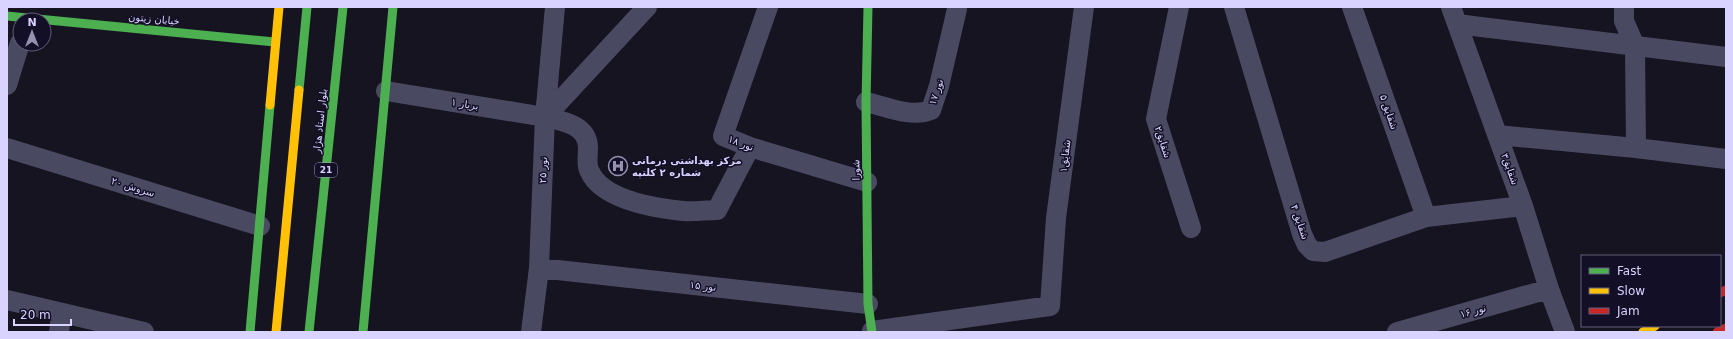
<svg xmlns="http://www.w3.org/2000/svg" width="1733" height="339" font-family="'DejaVu Sans',Cairo,sans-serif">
	<rect width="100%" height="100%" fill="#161421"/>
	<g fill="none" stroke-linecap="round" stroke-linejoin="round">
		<path stroke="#4a4962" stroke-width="20" d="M 768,7 L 723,136 L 750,147 L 867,182
			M 1179,7 L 1156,119 L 1191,228
			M 1234,7 L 1302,234 L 1307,245 L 1313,251 L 1325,252 L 1426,217 L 1523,206
			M 1352,7 L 1426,217
			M 1451,7 L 1523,206 L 1549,289 L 1565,332
			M 1624,7 L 1624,21 L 1635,46 L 1636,148
			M 1457,24 L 1726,57
			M 7,85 L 20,43
			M 386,91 L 545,117 C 563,121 588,125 588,148 C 588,155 586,166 590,172 C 603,200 655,208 683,211 C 694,212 706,210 717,210 L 750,147
			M 866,102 C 887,107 911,118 931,110 L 939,86 L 957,9
			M 545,117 L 647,7
			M 1497,135 L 1636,148 L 1726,159
			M 7,148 L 260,226
			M 539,268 L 868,304
			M 7,300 L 144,332
			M 872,331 L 1050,306 L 1056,218 L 1084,7
			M 59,332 L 61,314
			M 531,332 L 539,268 L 545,117 L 555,7
			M 1397,332 L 1549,289"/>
		<path stroke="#4caf50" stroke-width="9" d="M 868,7 L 866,102 L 868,304 L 872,332
			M 7,16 L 275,42
			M 299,90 L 307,7
			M 250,332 L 270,105
			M 309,332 L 343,7
			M 363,332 L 393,7"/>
		<path stroke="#ffc107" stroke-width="9" d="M 270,105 L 279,7
			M 276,332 L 299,90
			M 1643,332 L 1655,326"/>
		<path stroke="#c62828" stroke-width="9" d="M 1720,293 L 1726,290
			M 1717,332 L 1726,328"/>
	</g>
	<defs>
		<symbol id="hospital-ring" viewBox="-11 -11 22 22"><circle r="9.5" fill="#130f26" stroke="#9591b1" stroke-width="1.5"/><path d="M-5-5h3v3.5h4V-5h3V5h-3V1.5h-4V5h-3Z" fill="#9591b1"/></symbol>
	</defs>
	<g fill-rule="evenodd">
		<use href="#hospital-ring" x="607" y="155" width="22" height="22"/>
	</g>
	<g text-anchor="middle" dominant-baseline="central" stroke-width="3" stroke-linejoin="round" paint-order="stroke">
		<rect fill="#130f26" stroke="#9e99be" stroke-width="1" x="315" y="163" width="22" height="14" rx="3"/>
		<g font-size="9" font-weight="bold" fill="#d9d4ff">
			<text x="326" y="170">21</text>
		</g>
		<g font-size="10" fill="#d9d4ff" stroke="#130f26">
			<text transform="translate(154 19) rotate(5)">خیابان زیتون</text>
			<text transform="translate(936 92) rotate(-72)">نور ۱۷</text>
			<text transform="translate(465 104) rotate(9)">بریار ۱</text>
			<text transform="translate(1389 112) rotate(71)">شقایق ۵</text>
			<text transform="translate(320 121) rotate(-84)">بلوار استاد هژار</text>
			<text transform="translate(1163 142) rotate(72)">شقایق۲</text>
			<text transform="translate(741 143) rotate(21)">نور ۱۸</text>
			<text transform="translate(1065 156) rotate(-83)">شقایق۱</text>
			<text transform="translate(1510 169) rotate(70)">شقایق۳</text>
			<text transform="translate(543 170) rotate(-88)">نور ۲۵</text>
			<text transform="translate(856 170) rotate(-91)">شورا</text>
			<text transform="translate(133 187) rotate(17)">سروش ۲۰</text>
			<text transform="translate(1300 222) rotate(71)">شقایق ۴</text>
			<text transform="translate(703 286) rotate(6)">نور ۱۵</text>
			<text transform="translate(1473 311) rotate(-16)">نور ۱۶</text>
		</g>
		<g font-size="10" font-weight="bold" fill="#d9d4ff" stroke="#130f26" text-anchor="start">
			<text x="632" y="160">مرکز بهداشتی درمانی<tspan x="632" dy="12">شماره ۲ کلتپه</tspan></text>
		</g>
	</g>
	<rect width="1733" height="339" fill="none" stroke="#d9d4ff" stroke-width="16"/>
	<rect x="1581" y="255" width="140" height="72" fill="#130f26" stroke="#625e7d"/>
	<rect x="1589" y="268" width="20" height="6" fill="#4caf50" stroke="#625e7d"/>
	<text x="1617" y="275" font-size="12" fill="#d9d4ff">Fast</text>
	<rect x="1589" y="288" width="20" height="6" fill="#ffc107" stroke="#625e7d"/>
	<text x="1617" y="295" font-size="12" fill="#d9d4ff">Slow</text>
	<rect x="1589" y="308" width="20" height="6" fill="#c62828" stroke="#625e7d"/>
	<text x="1617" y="315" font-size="12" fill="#d9d4ff">Jam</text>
	<g transform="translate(32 32)"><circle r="19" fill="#130f26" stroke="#625e7d"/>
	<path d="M0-3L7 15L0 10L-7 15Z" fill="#9591b1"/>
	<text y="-6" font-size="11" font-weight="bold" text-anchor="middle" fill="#d9d4ff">N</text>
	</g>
	<path d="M14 319v6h57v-6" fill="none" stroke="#d9d4ff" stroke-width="2"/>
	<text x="20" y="319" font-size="12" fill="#d9d4ff" stroke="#130f26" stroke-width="3" paint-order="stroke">20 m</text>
</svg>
